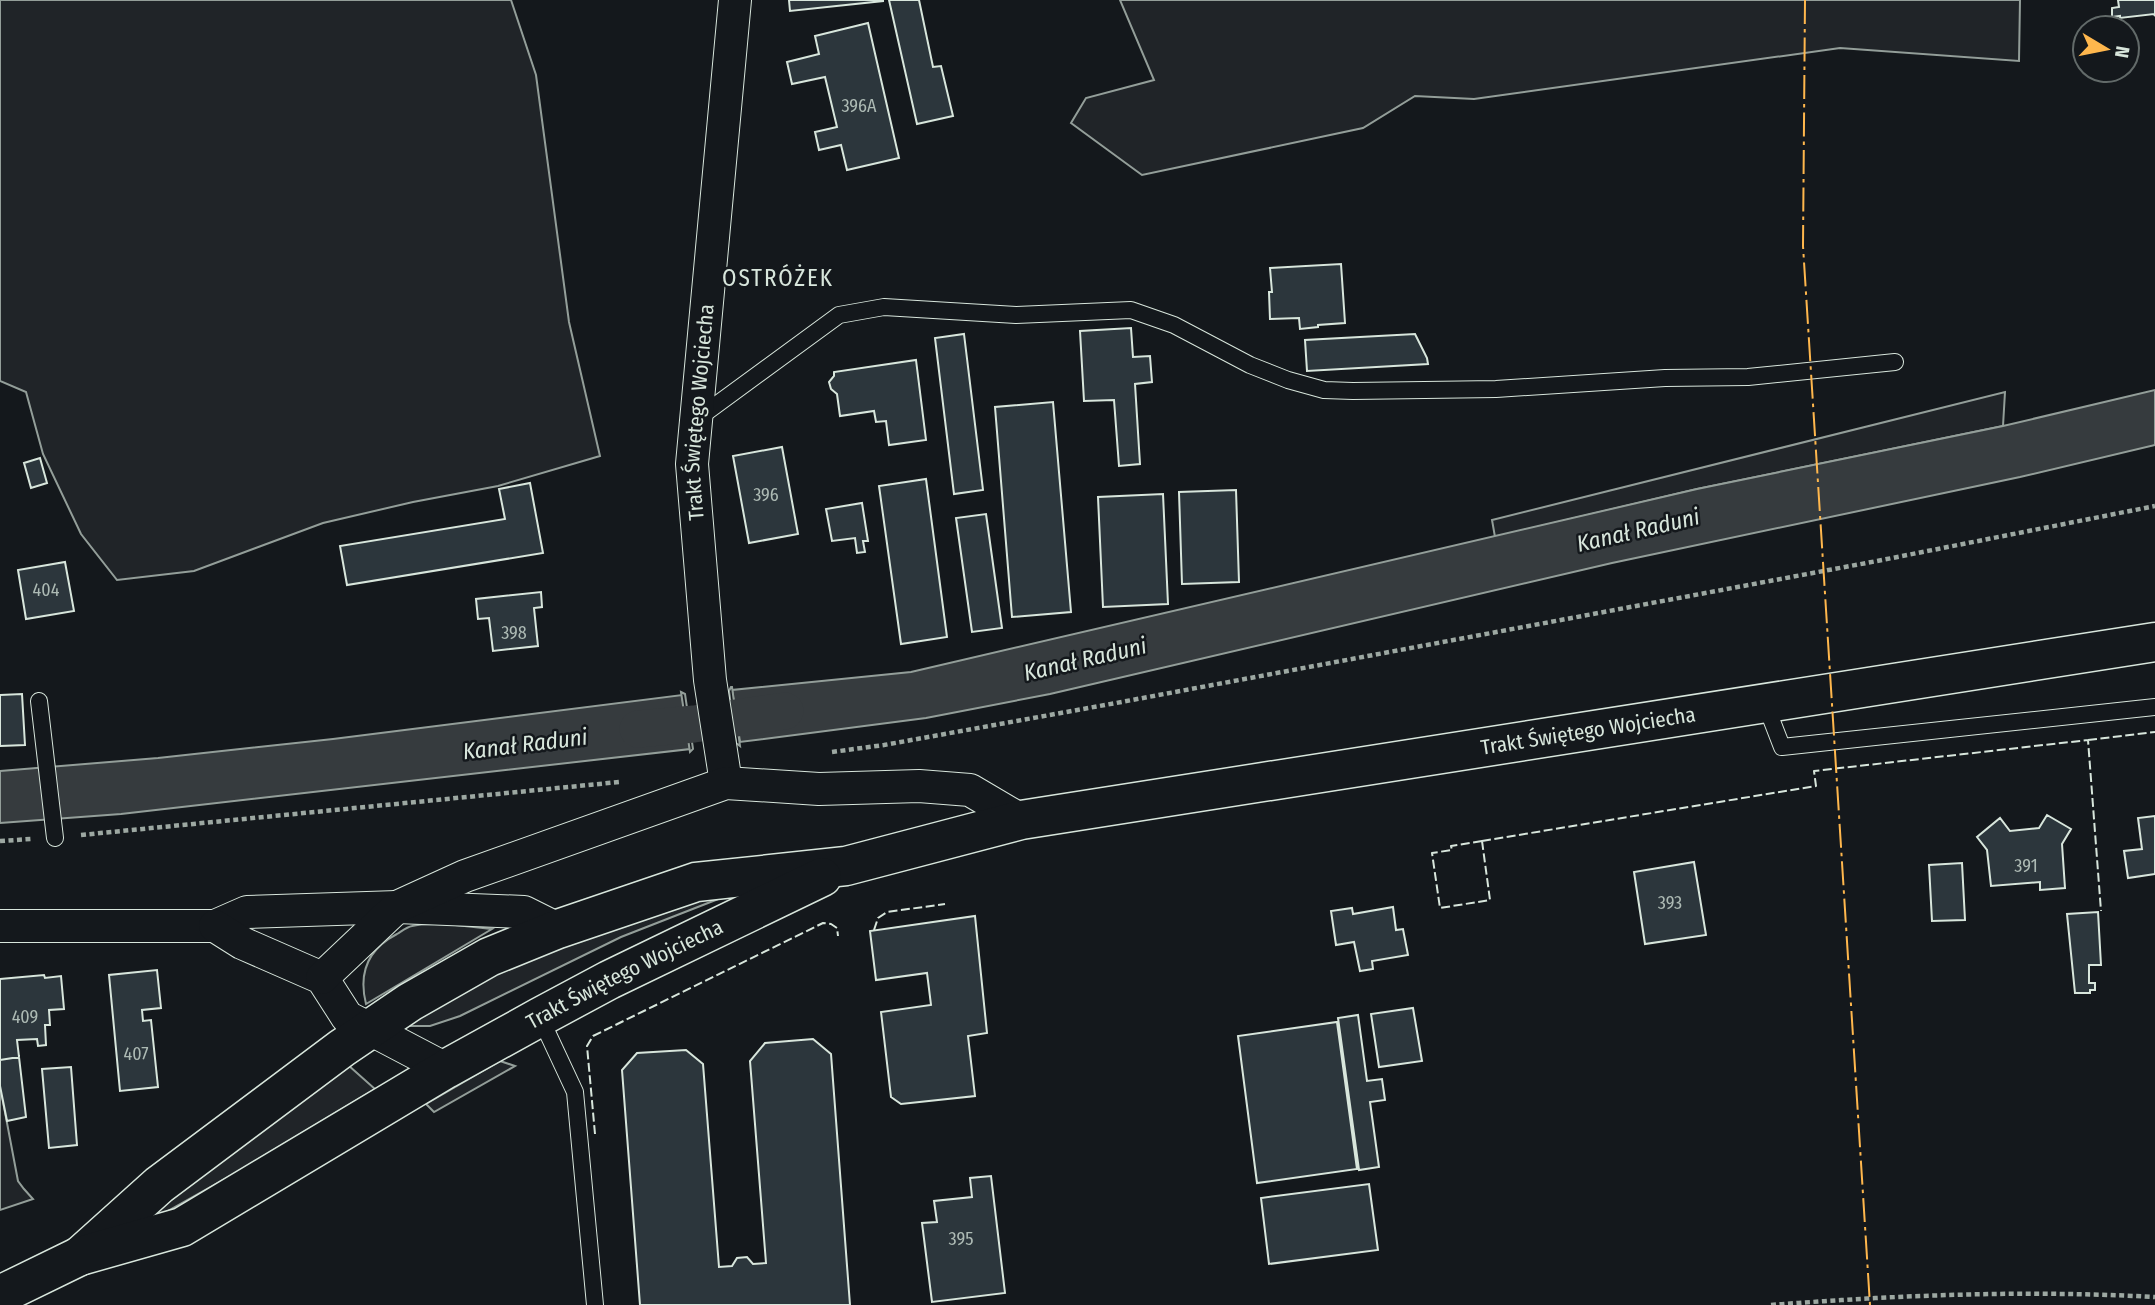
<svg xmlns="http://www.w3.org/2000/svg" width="2155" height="1305" font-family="'Fira Sans Condensed',sans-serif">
	<rect width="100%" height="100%" fill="#14181c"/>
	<path fill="#202428" stroke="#939e99" stroke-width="2" d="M 0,0 L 511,0 L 536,75 L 569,322 L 600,456 L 498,486 L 413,502 L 323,523 L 194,571 L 117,580 L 81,534 L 43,454 L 26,392 L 0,381 Z
		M 1120,0 L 2020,0 L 2019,61 L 1840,48 L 1474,99 L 1415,96 L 1363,128 L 1142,175 L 1071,123 L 1086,98 L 1154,80 Z
		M 2005,392 L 2003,426 L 1697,489 L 1495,537 L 1492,520 Z
		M 749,887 L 621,937 L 460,1016 L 430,1026 L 404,1026 L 479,982 L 585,933 Z
		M 446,924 L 492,929 L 366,1004 C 358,972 368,949 397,934 C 402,931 407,927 412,926 C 422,923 435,924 446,924 Z
		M 500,1061 L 515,1066 L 434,1112 L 426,1104 Z
		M 348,1065 L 375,1089 L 237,1172 L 125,1235 L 122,1230 Z
		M 0,1086 L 18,1181 L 24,1189 L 33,1199 L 0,1210 Z"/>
	<path fill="#363b3e" stroke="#939e99" stroke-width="2" d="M 2155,390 L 2155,445 L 2020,477 L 1612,563 L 1050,694 L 926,718 L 740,742 L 732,690 L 911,672 L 1697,489 L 2003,426 Z
		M 682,695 L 690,749 L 121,814 L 0,823 L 0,771 L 158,758 L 333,739 Z"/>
	<path fill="#14181c" stroke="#939e99" stroke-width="2" d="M 731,687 L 732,687 L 740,746 L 736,743 L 729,691 Z
		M 681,692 L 685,694 L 693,749 L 690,752 Z"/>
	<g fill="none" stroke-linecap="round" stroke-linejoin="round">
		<path stroke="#363b3e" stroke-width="37" d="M 638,729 L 694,724 L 785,711"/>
	</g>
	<path fill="#2c363c" stroke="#d8e6dc" stroke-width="2" d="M 789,0 L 883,0 L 883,1 L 790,11 Z
		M 889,0 L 919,0 L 933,67 L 941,66 L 953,116 L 917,124 Z
		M 2118,0 L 2155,0 L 2155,16 L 2154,14 L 2120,18 L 2120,16 L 2112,17 L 2112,8 L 2119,7 Z
		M 868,23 L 899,158 L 847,170 L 841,145 L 819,150 L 815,132 L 837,127 L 825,77 L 792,84 L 787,62 L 819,54 L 815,36 Z
		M 1341,264 L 1345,323 L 1318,325 L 1318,327 L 1300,329 L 1299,318 L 1270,319 L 1269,292 L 1272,292 L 1270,268 Z
		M 1131,328 L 1133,357 L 1150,356 L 1152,382 L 1135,384 L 1140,464 L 1119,466 L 1114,400 L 1084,401 L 1080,331 Z
		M 964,334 L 983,490 L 954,494 L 935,338 Z
		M 1415,334 L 1427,358 L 1428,364 L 1307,371 L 1305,340 Z
		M 916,360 L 926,440 L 889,445 L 886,421 L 876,422 L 874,411 L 840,416 L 837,394 L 831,389 L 829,382 L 834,376 L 834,372 Z
		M 1053,402 L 1071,612 L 1012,617 L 995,407 Z
		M 782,447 L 798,534 L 749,543 L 733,456 Z
		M 40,458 L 47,483 L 31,488 L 24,463 Z
		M 926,479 L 947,637 L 901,644 L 879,486 Z
		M 530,483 L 543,553 L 347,585 L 340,546 L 505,519 L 499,489 Z
		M 1236,490 L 1239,582 L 1182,584 L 1179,492 Z
		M 1163,494 L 1168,604 L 1103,607 L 1098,497 Z
		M 862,503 L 868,541 L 863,541 L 865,552 L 857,553 L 855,538 L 832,541 L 826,509 Z
		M 986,514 L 1002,628 L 972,632 L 956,518 Z
		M 65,562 L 74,611 L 26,619 L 18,570 Z
		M 541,592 L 542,607 L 534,608 L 538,646 L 493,651 L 489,618 L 478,619 L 476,599 Z
		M 22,694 L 25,745 L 0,746 L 0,695 Z
		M 2047,815 L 2071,829 L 2062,844 L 2065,888 L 2040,890 L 2040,882 L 1991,886 L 1987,850 L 1977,837 L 2000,818 L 2010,831 L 2039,828 Z
		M 2155,816 L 2155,874 L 2128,878 L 2124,851 L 2142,849 L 2138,818 Z
		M 1694,862 L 1706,935 L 1645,944 L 1634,872 Z
		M 1962,863 L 1965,920 L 1932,921 L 1929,865 Z
		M 1393,907 L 1396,930 L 1403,929 L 1408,955 L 1372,961 L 1373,969 L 1360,971 L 1354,942 L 1336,945 L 1331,911 L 1352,908 L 1353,914 Z
		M 2098,912 L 2101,965 L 2089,965 L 2089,983 L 2095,983 L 2095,990 L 2090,990 L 2090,993 L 2075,993 L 2067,914 Z
		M 975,916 L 987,1033 L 968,1036 L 975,1096 L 901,1104 L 891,1097 L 881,1012 L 931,1005 L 927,973 L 876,980 L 870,931 Z
		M 157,970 L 161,1008 L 142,1010 L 143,1021 L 151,1020 L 158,1087 L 120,1091 L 109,975 Z
		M 44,975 L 45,978 L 61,976 L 64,1009 L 49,1010 L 50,1025 L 45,1025 L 46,1045 L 38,1046 L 37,1039 L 17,1040 L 19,1057 L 0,1060 L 0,979 Z
		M 1413,1008 L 1422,1061 L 1379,1067 L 1371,1014 Z
		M 1358,1015 L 1367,1081 L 1382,1079 L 1385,1100 L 1370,1102 L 1379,1167 L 1359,1170 L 1338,1018 Z
		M 1337,1022 L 1357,1169 L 1257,1183 L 1238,1036 Z
		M 813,1039 L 831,1054 L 850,1305 L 640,1305 L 622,1070 L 637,1053 L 686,1050 L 703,1064 L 719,1267 L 732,1266 L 737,1258 L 747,1257 L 753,1264 L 766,1263 L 750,1061 L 765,1043 Z
		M 19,1057 L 26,1117 L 7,1121 L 0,1086 L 0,1060 Z
		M 71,1067 L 77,1145 L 49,1148 L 42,1069 Z
		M 991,1176 L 1005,1293 L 932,1302 L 922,1223 L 937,1222 L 934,1201 L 972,1197 L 970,1178 Z
		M 1369,1184 L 1378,1250 L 1269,1264 L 1261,1198 Z"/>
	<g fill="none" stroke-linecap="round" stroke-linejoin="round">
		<defs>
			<path id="lane" d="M 697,419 L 839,315 L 884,307 L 1016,315 L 1131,310 L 1174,325 L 1250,365 L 1288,380 L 1324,390 L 1353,391 L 1496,389 L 1665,378 L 1748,377 L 1895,362
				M 39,701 L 55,838
				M 1765,703 L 1782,747 L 2155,707
				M 540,1017 L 575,1092 L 595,1305"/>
			<g id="street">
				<path id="s1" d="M 726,783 L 710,680 L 692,464 L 735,0"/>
				<path d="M 0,926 L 215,926 L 247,912 L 397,907 L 524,912 L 558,929"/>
				<path d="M 215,926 L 242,943 L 322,978 L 347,1017 L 446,1069"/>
				<path d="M 322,978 L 397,907 L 465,876 L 726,783 L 819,789 L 919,786 L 970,790 L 1021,820"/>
			</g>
			<g id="primary">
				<path id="s2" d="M 80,1256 L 159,1185 L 342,1048 L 410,1002 L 489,957 L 558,929 L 696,882 L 846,866 L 1021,820 L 2155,642"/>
				<path id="s3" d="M 0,1295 L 80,1256 L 182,1227 L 446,1069 L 540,1017 L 609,980 L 822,877"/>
			</g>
		</defs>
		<use href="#lane" stroke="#d8e6dc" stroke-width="18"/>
		<use href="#street" stroke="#d8e6dc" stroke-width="34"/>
		<use href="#primary" stroke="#d8e6dc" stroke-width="41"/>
		<path stroke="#9da8a2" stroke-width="4.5" stroke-dasharray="5 3.5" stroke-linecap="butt" d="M 832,752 L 884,745 L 1116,703 L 1877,561 L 2155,506
			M 81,835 L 619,782
			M 0,841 L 31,839
			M 1771,1305 C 1899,1295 2027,1290 2155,1297"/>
		<use href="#lane" stroke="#14181c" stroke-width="16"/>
		<use href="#street" stroke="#14181c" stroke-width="32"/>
		<use href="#primary" stroke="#14181c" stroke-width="38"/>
		<path stroke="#d8e6dc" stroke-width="2" stroke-dasharray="9 3.5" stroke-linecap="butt" d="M 2088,740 L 2155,732
			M 1482,841 L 1816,786 L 1814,771 L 2088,740 L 2101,911
			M 1482,841 L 1490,900 L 1440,908 L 1432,853 L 1452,850 L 1451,846 Z
			M 874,930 L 878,918 L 887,912 L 945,904
			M 595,1134 L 587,1046 L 593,1036 L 823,923 L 831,924 L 837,928 L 838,936"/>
		<path stroke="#ffb74d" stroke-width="2" stroke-dasharray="24 5 3.5 5" stroke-linecap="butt" d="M 1805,0 L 1803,246 L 1870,1305"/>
	</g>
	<g text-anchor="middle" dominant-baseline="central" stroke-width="5" stroke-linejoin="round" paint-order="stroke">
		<g font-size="18" fill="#adbab4">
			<text x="859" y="106">396A</text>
			<text x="766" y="495">396</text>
			<text x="46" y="590">404</text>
			<text x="514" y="633">398</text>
			<text x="2026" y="866">391</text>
			<text x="1670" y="903">393</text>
			<text x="25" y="1017">409</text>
			<text x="136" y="1054">407</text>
			<text x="961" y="1239">395</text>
		</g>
		<g font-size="21" fill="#d8e6dc" stroke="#14181c">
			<text stroke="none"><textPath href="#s1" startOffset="373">Trakt Świętego Wojciecha</textPath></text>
			<text stroke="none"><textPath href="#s2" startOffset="1634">Trakt Świętego Wojciecha</textPath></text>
			<text stroke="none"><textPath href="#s3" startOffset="705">Trakt Świętego Wojciecha</textPath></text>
		</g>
		<g font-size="23" letter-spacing="2" fill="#d8e6dc" stroke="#14181c">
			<text x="778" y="278">OSTRÓŻEK</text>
		</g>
		<g font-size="23" font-style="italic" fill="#d8e6dc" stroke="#14181c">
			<text transform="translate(1638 530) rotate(-13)">Kanał Raduni</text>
			<text transform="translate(1085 659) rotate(-13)">Kanał Raduni</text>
			<text transform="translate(525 744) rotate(-7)">Kanał Raduni</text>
		</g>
	</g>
	<g transform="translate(2106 49) rotate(100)"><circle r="33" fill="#14181c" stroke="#626a69" stroke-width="2"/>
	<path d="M0-5L12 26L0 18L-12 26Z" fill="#ffb74d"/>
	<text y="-10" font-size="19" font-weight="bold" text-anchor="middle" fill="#d8e6dc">N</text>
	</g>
</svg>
